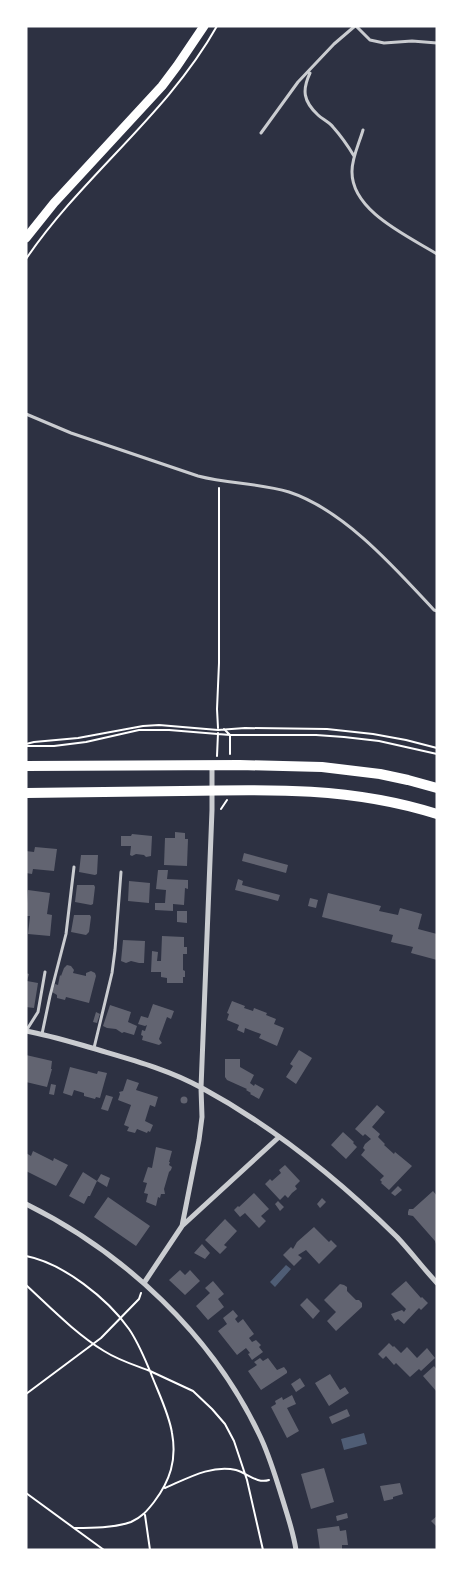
<svg xmlns="http://www.w3.org/2000/svg" width="463" height="1576" font-family="'Work Sans',sans-serif">
	<rect width="100%" height="100%" fill="#2d3142"/>
	<path fill="#4f5d75" d="M 286,1265 L 291,1269 L 275,1287 L 270,1282 Z
		M 364,1433 L 367,1444 L 344,1450 L 341,1439 Z"/>
	<path fill="#626471" d="M 175,832 L 185,833 L 185,839 L 188,839 L 187,866 L 164,865 L 165,838 L 175,838 Z
		M 132,834 L 152,836 L 151,856 L 146,857 L 144,855 L 136,854 L 132,856 L 130,855 L 131,846 L 121,846 L 121,836 L 131,836 Z
		M 35,847 L 57,849 L 54,871 L 33,869 L 32,874 L 26,873 L 26,851 L 34,852 Z
		M 244,853 L 288,865 L 286,873 L 242,861 Z
		M 81,855 L 98,855 L 97,874 L 95,875 L 79,872 Z
		M 158,870 L 168,870 L 167,879 L 188,880 L 188,889 L 185,888 L 184,905 L 173,904 L 173,911 L 155,910 L 155,903 L 165,903 L 166,890 L 156,889 Z
		M 238,879 L 243,881 L 242,885 L 280,895 L 278,901 L 235,890 Z
		M 129,881 L 150,883 L 149,903 L 128,901 Z
		M 77,885 L 94,885 L 95,887 L 93,904 L 91,905 L 75,902 Z
		M 28,890 L 50,893 L 47,914 L 52,915 L 50,936 L 28,934 L 30,916 L 26,916 Z
		M 328,893 L 381,906 L 379,911 L 398,915 L 400,908 L 422,914 L 418,929 L 437,934 L 437,960 L 411,953 L 413,947 L 391,942 L 393,935 L 322,917 Z
		M 310,898 L 318,900 L 316,908 L 308,906 Z
		M 177,911 L 187,911 L 187,923 L 177,922 Z
		M 74,915 L 90,915 L 91,917 L 89,932 L 86,935 L 71,932 Z
		M 162,936 L 184,937 L 184,947 L 187,947 L 187,954 L 183,954 L 183,970 L 185,971 L 185,977 L 183,977 L 183,983 L 167,983 L 167,978 L 161,977 L 161,972 L 151,972 L 152,951 L 158,952 L 157,961 L 161,961 Z
		M 123,940 L 145,941 L 144,963 L 139,963 L 131,961 L 126,963 L 121,961 Z
		M 67,965 L 71,966 L 74,970 L 73,973 L 86,976 L 86,973 L 91,971 L 95,973 L 96,976 L 89,1003 L 66,997 L 65,1000 L 57,998 L 57,995 L 52,992 L 55,984 L 58,985 L 60,975 L 61,976 L 64,968 Z
		M 26,973 L 29,974 L 27,981 L 38,983 L 34,1008 L 26,1007 Z
		M 232,1001 L 245,1006 L 244,1008 L 253,1011 L 254,1008 L 267,1013 L 266,1015 L 276,1019 L 274,1024 L 284,1028 L 277,1046 L 259,1038 L 261,1034 L 245,1028 L 244,1033 L 237,1030 L 239,1025 L 227,1020 L 229,1014 L 227,1013 Z
		M 153,1004 L 174,1011 L 171,1019 L 167,1017 L 159,1039 L 162,1043 L 159,1045 L 142,1040 L 143,1036 L 141,1035 L 142,1030 L 145,1031 L 147,1025 L 145,1026 L 138,1024 L 141,1016 L 148,1018 Z
		M 110,1005 L 131,1012 L 128,1022 L 137,1026 L 134,1035 L 124,1032 L 122,1033 L 116,1029 L 107,1028 L 103,1026 Z
		M 96,1012 L 100,1014 L 97,1023 L 93,1022 Z
		M 299,1050 L 312,1058 L 296,1084 L 286,1077 L 293,1066 L 290,1064 Z
		M 26,1055 L 52,1061 L 51,1069 L 52,1069 L 47,1087 L 26,1082 Z
		M 225,1059 L 240,1059 L 240,1067 L 254,1075 L 250,1083 L 254,1086 L 255,1084 L 264,1089 L 259,1099 L 250,1094 L 251,1093 L 246,1090 L 247,1089 L 227,1080 L 225,1077 Z
		M 70,1067 L 97,1074 L 98,1071 L 107,1073 L 100,1098 L 96,1097 L 95,1099 L 84,1096 L 84,1093 L 74,1090 L 72,1096 L 63,1093 Z
		M 127,1079 L 139,1083 L 136,1090 L 158,1097 L 155,1107 L 150,1105 L 145,1121 L 153,1125 L 150,1132 L 148,1131 L 147,1133 L 137,1129 L 135,1133 L 127,1131 L 129,1127 L 124,1125 L 131,1105 L 118,1100 L 120,1094 L 119,1092 L 123,1091 Z
		M 51,1084 L 56,1085 L 54,1095 L 49,1094 Z
		M 106,1095 L 113,1097 L 108,1111 L 101,1109 Z
		M180.5 1100a3.5 3.5 0 1 1 7 0a3.5 3.5 0 1 1-7 0Z
		M 377,1105 L 385,1112 L 372,1127 L 380,1134 L 378,1137 L 385,1144 L 384,1145 L 394,1154 L 395,1152 L 412,1166 L 389,1190 L 381,1183 L 382,1182 L 380,1180 L 384,1176 L 361,1155 L 365,1150 L 363,1148 L 365,1144 L 371,1139 L 365,1134 L 363,1136 L 355,1129 Z
		M 343,1132 L 354,1142 L 353,1143 L 357,1147 L 346,1159 L 331,1145 Z
		M 156,1147 L 172,1151 L 169,1162 L 170,1162 L 169,1165 L 172,1167 L 171,1170 L 169,1172 L 164,1189 L 165,1194 L 161,1194 L 160,1198 L 158,1197 L 156,1206 L 146,1202 L 148,1194 L 144,1193 L 147,1183 L 143,1182 L 148,1167 L 152,1168 Z
		M 33,1151 L 53,1161 L 54,1158 L 68,1165 L 56,1186 L 26,1171 L 26,1153 L 31,1156 Z
		M 285,1165 L 300,1181 L 295,1186 L 297,1189 L 292,1193 L 288,1198 L 285,1195 L 280,1200 L 265,1184 L 270,1179 L 272,1181 L 281,1173 L 279,1170 Z
		M 83,1172 L 97,1181 L 90,1196 L 88,1196 L 84,1204 L 69,1196 Z
		M 101,1174 L 110,1178 L 107,1187 L 97,1181 Z
		M 398,1186 L 402,1190 L 395,1196 L 391,1193 Z
		M 433,1191 L 437,1196 L 437,1247 L 435,1241 L 413,1216 L 408,1215 L 408,1212 L 409,1209 L 413,1209 Z
		M 254,1193 L 269,1209 L 261,1216 L 266,1221 L 259,1228 L 245,1213 L 240,1217 L 234,1210 L 238,1206 L 239,1207 Z
		M 108,1197 L 150,1226 L 136,1246 L 94,1217 Z
		M 322,1198 L 326,1202 L 320,1208 L 317,1204 Z
		M 278,1201 L 284,1207 L 280,1211 L 275,1204 Z
		M 225,1219 L 237,1231 L 224,1245 L 227,1247 L 220,1254 L 205,1240 Z
		M 314,1227 L 329,1242 L 331,1240 L 337,1246 L 319,1264 L 306,1250 L 298,1255 L 302,1258 L 294,1266 L 283,1255 L 291,1247 L 293,1249 L 297,1242 Z
		M 202,1244 L 210,1253 L 205,1259 L 194,1253 Z
		M 180,1270 L 185,1275 L 190,1270 L 200,1281 L 185,1295 L 169,1280 Z
		M 213,1281 L 224,1294 L 218,1299 L 224,1307 L 208,1320 L 196,1306 L 210,1293 L 205,1288 Z
		M 406,1281 L 421,1298 L 422,1297 L 428,1303 L 421,1310 L 419,1308 L 404,1324 L 398,1319 L 395,1321 L 391,1314 L 402,1310 L 404,1312 L 406,1309 L 391,1294 Z
		M 340,1284 L 344,1285 L 347,1287 L 347,1291 L 356,1300 L 359,1300 L 362,1303 L 362,1307 L 336,1331 L 327,1321 L 336,1312 L 324,1300 Z
		M 307,1298 L 320,1311 L 313,1319 L 300,1305 Z
		M 233,1310 L 238,1316 L 235,1319 L 238,1323 L 243,1319 L 254,1334 L 249,1338 L 252,1342 L 256,1340 L 261,1345 L 259,1347 L 263,1352 L 252,1360 L 248,1354 L 250,1353 L 246,1348 L 237,1355 L 218,1331 L 227,1324 L 223,1318 Z
		M 389,1343 L 393,1347 L 394,1346 L 401,1353 L 407,1347 L 417,1358 L 427,1348 L 435,1358 L 421,1371 L 419,1369 L 410,1377 L 396,1363 L 394,1365 L 386,1356 L 383,1359 L 378,1354 Z
		M 260,1358 L 263,1361 L 268,1358 L 277,1370 L 284,1367 L 287,1371 L 287,1373 L 261,1390 L 248,1371 L 257,1365 L 254,1362 Z
		M 434,1366 L 437,1370 L 437,1392 L 423,1376 Z
		M 330,1374 L 340,1390 L 345,1387 L 349,1393 L 329,1406 L 315,1383 Z
		M 300,1378 L 305,1386 L 296,1392 L 291,1384 Z
		M 292,1395 L 296,1404 L 287,1408 L 299,1431 L 287,1438 L 271,1407 L 276,1404 L 275,1401 L 282,1397 L 283,1400 Z
		M 347,1409 L 350,1416 L 332,1424 L 329,1417 Z
		M 324,1468 L 334,1502 L 311,1509 L 301,1474 Z
		M 400,1483 L 403,1494 L 393,1497 L 393,1499 L 384,1501 L 380,1486 Z
		M 347,1513 L 348,1518 L 337,1521 L 336,1516 Z
		M 437,1516 L 437,1527 L 431,1521 Z
		M 339,1526 L 340,1531 L 346,1530 L 348,1545 L 342,1545 L 342,1550 L 320,1550 L 317,1529 Z"/>
	<g fill="none" stroke-linecap="round" stroke-linejoin="round">
		<path stroke="#fff" stroke-width="2" d="M 26,259 C 83,175 167,115 217,26
			M 218,728 L 217,709 L 219,663 L 219,488
			M 224,729 L 230,735 L 230,754
			M 26,744 L 34,742 L 78,738 L 143,726 L 159,725 L 218,730 L 245,728 L 327,729 L 373,734 L 406,740 L 437,748
			M 26,746 L 54,746 L 86,742 L 139,730 L 169,730 L 230,735 L 316,735 L 344,737 L 379,741 L 437,754
			M 217,756 L 218,733
			M 221,809 L 227,800
			M 26,1256 C 63,1263 108,1299 129,1329 C 138,1342 144,1357 150,1371 L 193,1391 L 212,1409 L 225,1424 L 234,1441 L 247,1480 L 263,1550
			M 26,1285 C 51,1308 75,1333 104,1351 C 118,1360 134,1365 150,1371 C 157,1390 169,1413 172,1433 C 177,1460 170,1481 154,1502 C 147,1511 142,1517 131,1522 C 113,1528 93,1528 74,1528
			M 26,1394 L 101,1338 L 139,1299 L 141,1293
			M 165,1488 C 186,1479 212,1464 236,1470 C 247,1473 257,1484 269,1480
			M 26,1493 L 104,1550
			M 145,1515 L 150,1550"/>
		<path stroke="#caccd0" stroke-width="3" d="M 356,26 L 370,40 L 384,43 L 412,41 L 437,43
			M 310,73 C 302,90 303,101 318,115 C 322,119 329,122 333,127 C 341,136 348,146 354,156
			M 363,130 C 359,144 352,157 352,171 C 351,211 408,236 437,254
			M 261,133 L 298,82 L 334,44 L 355,26
			M 26,414 L 71,433 L 198,476 C 228,484 259,483 289,492 C 344,510 395,568 434,610 L 437,611
			M 26,1031 L 38,1012 L 45,972
			M 42,1034 L 50,996 L 66,934 L 74,867
			M 94,1048 L 112,973 L 115,950 L 121,872"/>
		<path stroke="#caccd0" stroke-width="5" d="M 26,1031 C 48,1035 71,1042 92,1048 C 129,1059 168,1069 202,1088 C 274,1127 339,1180 397,1237 C 411,1252 423,1268 437,1283
			M 26,1204 C 125,1253 212,1335 259,1434 C 268,1452 274,1472 280,1491 C 286,1511 293,1530 296,1550
			M 182,1226 L 279,1137
			M 144,1283 L 182,1226 L 199,1140 L 202,1117 L 201,1088 L 212,810 L 212,765"/>
		<path stroke="#fff" stroke-width="9" d="M 26,238 L 54,203 L 162,86 L 177,66 L 204,26"/>
		<path stroke="#fff" stroke-width="10" d="M 26,766 L 240,765 L 322,767 L 380,774 L 408,780 L 437,788
			M 26,793 C 78,792 130,792 182,791 C 269,789 353,787 437,814"/>
	</g>
	<rect width="463" height="1576" fill="none" stroke="#ffffff" stroke-width="55"/>
</svg>
